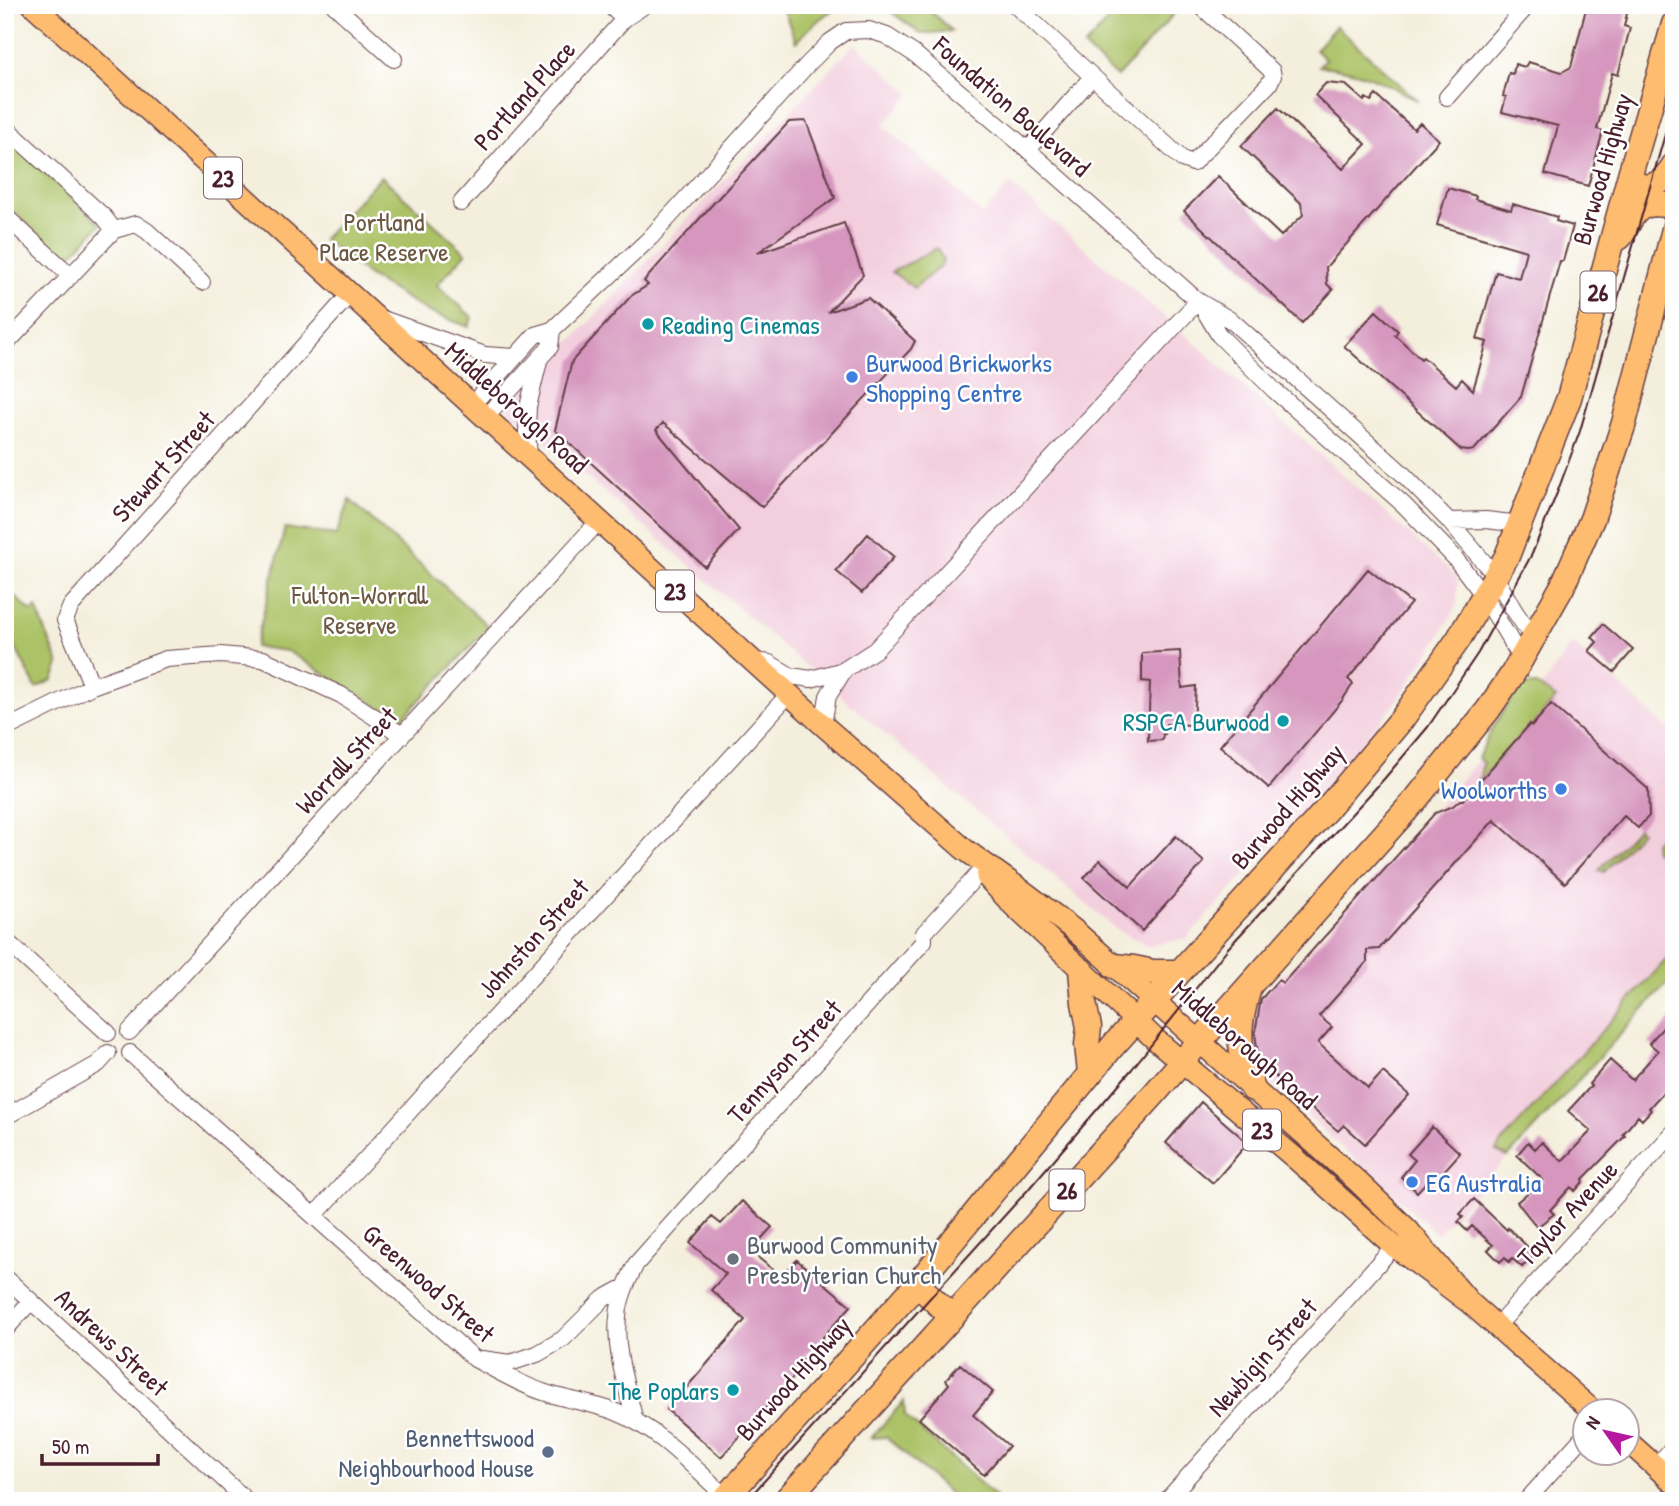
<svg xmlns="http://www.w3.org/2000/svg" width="1679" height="1506" font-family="'Patrick Hand',sans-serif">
	<rect width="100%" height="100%" fill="#fff"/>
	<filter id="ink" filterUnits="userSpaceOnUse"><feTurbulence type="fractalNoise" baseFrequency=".0143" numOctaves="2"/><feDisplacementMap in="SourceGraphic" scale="14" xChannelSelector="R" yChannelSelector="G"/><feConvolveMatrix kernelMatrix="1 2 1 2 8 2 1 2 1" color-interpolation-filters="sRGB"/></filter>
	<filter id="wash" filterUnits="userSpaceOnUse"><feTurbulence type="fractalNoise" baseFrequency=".00686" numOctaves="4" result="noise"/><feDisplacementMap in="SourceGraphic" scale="28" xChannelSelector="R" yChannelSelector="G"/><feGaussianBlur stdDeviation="1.57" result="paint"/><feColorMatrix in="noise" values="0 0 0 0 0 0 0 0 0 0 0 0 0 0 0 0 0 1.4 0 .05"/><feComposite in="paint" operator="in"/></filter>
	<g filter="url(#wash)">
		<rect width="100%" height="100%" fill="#f4efdd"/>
		<path fill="#f3cfde" d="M 855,44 L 911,94 L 883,125 L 982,214 L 1010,184 L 1197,345 L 1458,578 L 1457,605 L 1434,646 L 1394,705 L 1322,790 L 1187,938 L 1149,946 L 1117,930 L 857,710 L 507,408 Z
			M 1572,643 L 1674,734 L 1674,821 L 1660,836 L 1674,848 L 1674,976 L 1437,1234 L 1254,1067 L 1248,1044 L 1254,1005 L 1278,979 L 1301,959 L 1454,788 L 1541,688 Z"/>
		<path fill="#acc266" stroke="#7b7048" stroke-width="2" d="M 782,5 L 844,5 C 824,12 811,27 796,42 Z
			M 874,5 L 924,5 L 952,31 L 921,34 L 889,10 Z
			M 1122,5 L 1178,5 L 1180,7 L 1117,77 L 1084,47 Z
			M 1336,26 L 1418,101 C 1382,81 1360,69 1319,66 L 1325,59 L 1315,50 Z
			M 5,137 L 101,224 L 66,260 L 5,204 Z
			M 381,176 L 466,253 L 437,285 L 472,317 L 469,327 L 429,312 L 369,276 L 323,239 Z
			M 937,248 L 943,260 L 941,266 L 914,288 L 892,272 Z
			M 350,500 L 489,627 L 401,720 L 287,651 L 255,647 L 285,528 L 336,535 Z
			M 5,588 L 32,612 L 36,608 L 59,664 L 53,680 L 36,688 L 5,627 Z
			M 1537,685 L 1556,698 L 1532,726 L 1530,725 L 1479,781 L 1483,763 L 1478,758 L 1493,727 L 1520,686 Z
			M 1674,821 L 1674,851 L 1671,848 L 1658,853 L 1655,851 L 1654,842 Z
			M 1638,828 L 1641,831 L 1604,872 L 1599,870 Z
			M 1674,951 L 1674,976 L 1508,1157 L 1496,1151 L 1502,1142 Z
			M 904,1401 L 905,1416 L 1000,1501 L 958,1501 L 886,1437 L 871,1438 Z"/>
		<g id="blocks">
			<path fill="#d696be" d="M 1587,5 L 1629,5 L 1624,26 L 1630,28 L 1618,75 L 1612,73 L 1597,129 L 1603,131 L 1588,186 L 1545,174 L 1558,126 L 1502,112 L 1506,97 L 1503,96 L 1509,73 L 1513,74 L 1515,64 L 1525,67 L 1528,62 L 1562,72 L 1571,67 Z
				M 1326,83 L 1346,85 L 1364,101 L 1366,98 L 1371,101 L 1376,95 L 1414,129 L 1420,123 L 1439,140 L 1326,267 L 1327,284 L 1333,290 L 1302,323 L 1184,211 L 1218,176 L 1281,236 L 1303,215 L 1301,203 L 1241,146 L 1278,108 L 1343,169 L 1366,144 L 1315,95 Z
				M 806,121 L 835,198 L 757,253 L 844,223 L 863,275 L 828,312 L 868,298 L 915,341 L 911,349 L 762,507 L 663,423 L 656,430 L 739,530 L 705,567 L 555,430 L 572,361 L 631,296 L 648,285 L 644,281 L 710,207 L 789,122 Z
				M 1448,188 L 1476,196 L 1475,199 L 1511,210 L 1513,204 L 1557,217 L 1556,221 L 1573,226 L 1563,261 L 1560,261 L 1521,397 L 1474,450 L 1468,451 L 1461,450 L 1344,346 L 1376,311 L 1398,331 L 1395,335 L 1421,359 L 1423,357 L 1456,386 L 1462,379 L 1473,390 L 1487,342 L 1477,339 L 1496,272 L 1519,278 L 1526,251 L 1437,225 Z
				M 868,534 L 894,557 L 862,593 L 836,571 Z
				M 1368,569 L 1411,603 L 1348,679 L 1353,684 L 1341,702 L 1269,788 L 1220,746 Z
				M 1603,624 L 1633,650 L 1614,672 L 1589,651 L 1597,642 L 1592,637 Z
				M 1180,651 L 1182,688 L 1196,686 L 1194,725 L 1166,724 L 1165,734 L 1163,734 L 1162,740 L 1148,741 L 1150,682 L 1142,681 L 1142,653 Z
				M 1551,704 L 1648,789 L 1649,816 L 1638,828 L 1624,816 L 1565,883 L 1494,820 L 1379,949 L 1367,950 L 1367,962 L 1319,1016 L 1332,1027 L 1318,1043 L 1368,1088 L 1383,1072 L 1409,1095 L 1365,1144 L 1344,1125 L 1338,1131 L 1259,1062 L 1255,1033 L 1261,999 L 1278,980 L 1283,983 L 1435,813 L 1453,806 L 1460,800 L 1463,800 L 1530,724 L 1532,726 Z
				M 1176,836 L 1204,862 L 1142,931 L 1084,878 L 1100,860 L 1130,887 Z
				M 1674,1016 L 1674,1080 L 1649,1108 L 1651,1110 L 1642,1120 L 1638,1116 L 1623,1134 L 1625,1136 L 1583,1179 L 1584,1181 L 1575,1191 L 1571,1187 L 1550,1210 L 1554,1214 L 1537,1227 L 1517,1202 L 1543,1180 L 1517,1155 L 1528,1142 L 1535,1149 L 1542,1142 L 1562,1161 L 1591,1131 L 1568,1111 L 1591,1086 L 1589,1084 L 1610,1060 L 1632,1080 L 1658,1051 L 1649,1043 Z
				M 1201,1102 L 1248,1143 L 1213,1183 L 1166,1143 Z
				M 1432,1127 L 1460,1153 L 1436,1180 L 1432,1176 L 1417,1192 L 1401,1177 L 1415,1160 L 1408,1154 Z
				M 1474,1199 L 1507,1230 L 1508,1228 L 1535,1254 L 1522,1267 L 1512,1258 L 1509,1262 L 1505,1257 L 1500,1262 L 1488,1250 L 1493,1245 L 1472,1226 L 1467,1231 L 1458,1222 L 1463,1217 L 1460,1214 Z
				M 742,1201 L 772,1227 L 750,1251 L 782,1277 L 797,1260 L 851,1306 L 796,1367 L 800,1370 L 721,1457 L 667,1410 L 745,1320 L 711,1290 L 726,1274 L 690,1243 L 712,1217 L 721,1224 Z
				M 960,1364 L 993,1392 L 973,1415 L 1009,1446 L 984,1475 L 919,1419 L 949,1384 L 946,1380 Z"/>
		</g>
	</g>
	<g filter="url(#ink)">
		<use href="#blocks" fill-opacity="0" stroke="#643e46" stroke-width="2"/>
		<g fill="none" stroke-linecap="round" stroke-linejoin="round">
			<defs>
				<path id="minor" d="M 334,5 L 394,59
					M 609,5 L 624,19 L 645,5
					M 1015,5 L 1182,159 L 1193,163 L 1269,84 L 1273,76 L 1272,71 L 1200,5
					M 1447,97 L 1528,5
					M 5,127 L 104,217 L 114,230 L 5,345
					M 1028,150 L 1092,77
					M 461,203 L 624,19
					M 5,216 L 71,276
					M 114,230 L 136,224 L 147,231 L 202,282
					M 1201,305 L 1219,335 L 1274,390 L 1404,505 L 1455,558 L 1484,596 L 1521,658
					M 380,318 L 485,355 L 514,357
					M 473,404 L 535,335 L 552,330 L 650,238 L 807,65 L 830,42 L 846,31 L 869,30 L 887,36 L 916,55 L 1028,150 L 1198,301 L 1232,321 L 1403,474 L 1449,521 L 1493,573 L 1514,610 L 1533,638
					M 486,416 L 550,347 L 552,330
					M 529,456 L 527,432 L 528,407 L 539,361
					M 1449,521 L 1486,520 L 1520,524
					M 755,661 L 769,663 L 791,676 L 811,679 L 844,670 L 875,650 L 1198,301
					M 92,686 L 65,620 L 71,606 L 350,294
					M 823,725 L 828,696 L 844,670
					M 5,729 L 92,686 L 166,659 L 221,655 L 263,659 L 341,695 L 402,735
					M 5,940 L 108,1033
					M 129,1032 L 599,521
					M 130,1053 L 475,1359 C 497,1371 519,1384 543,1392 C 566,1400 592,1403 616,1412 C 659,1429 692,1466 726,1497
					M 5,1117 L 98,1064 L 108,1053
					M 314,1216 L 789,694
					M 5,1277 L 247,1501
					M 1497,1326 L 1674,1132
					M 5,1330 L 31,1301
					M 482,1359 L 510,1363 L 537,1354 L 563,1339 L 603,1299 L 625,1287
					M 635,1421 C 627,1387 614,1352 618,1317 C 619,1298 628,1280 636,1264 L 924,941 L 924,933 L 981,871
					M 1656,1467 L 1674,1446
					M 1166,1501 L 1394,1246
					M 1526,1501 L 1584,1436"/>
				<path id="major" d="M 33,5 L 823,725 L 964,849 L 1027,894 L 1074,930 L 1357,1181 L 1408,1230 L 1470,1303
					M 987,877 L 1013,905 L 1156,1040 L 1295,1158 L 1394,1246 L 1470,1303 L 1594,1412
					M 1626,1440 L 1674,1483"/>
				<path id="highway" d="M 1629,178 C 1647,196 1663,183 1674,165
					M 1620,237 C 1624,232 1626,228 1629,222 C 1639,201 1654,203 1674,206
					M 1114,966 L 1134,968 L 1153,972 L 1179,972
					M 1081,970 L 1084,1003 L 1089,1027 L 1087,1045 L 1090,1073
					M 1248,991 C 1245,1002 1242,1013 1241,1024 C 1238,1046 1245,1069 1253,1089
					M 917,1284 L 952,1317
					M 723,1501 L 917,1284 L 1112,1047 L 1325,811 L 1402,719 L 1458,640 L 1507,556 L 1569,398 L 1629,178 L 1674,24
					M 785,1501 L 1155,1093 L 1200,1041 L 1417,798 L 1488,710 L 1512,675 L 1562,587 L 1592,519 L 1624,423 L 1674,229"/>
			</defs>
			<use href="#minor" stroke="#643e46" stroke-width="18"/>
			<use href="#major" stroke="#643e46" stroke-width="24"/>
			<use href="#highway" stroke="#643e46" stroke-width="27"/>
			<use href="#minor" stroke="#fff" stroke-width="16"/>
			<use href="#major" stroke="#febc70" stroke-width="21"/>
			<use href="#highway" stroke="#febc70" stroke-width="24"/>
			<path stroke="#4a1f2b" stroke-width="2" d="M 746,1501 L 1026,1192 L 1132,1069 L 1228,948 L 1384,779 L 1428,727 L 1478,653 L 1532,554 L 1557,493 L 1580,431 L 1674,103"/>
		</g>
	</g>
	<g fill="#0f9aa8" stroke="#fff" stroke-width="2.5">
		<circle cx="648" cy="324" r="7"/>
		<circle cx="1283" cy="721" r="7"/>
		<circle cx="733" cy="1390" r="7"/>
	</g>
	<g fill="#3f7fe0" stroke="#fff" stroke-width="2.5">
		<circle cx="852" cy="377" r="7"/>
		<circle cx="1561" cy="789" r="7"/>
		<circle cx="1412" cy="1182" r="7"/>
	</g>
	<circle fill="#6b7280" stroke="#fff" stroke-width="2.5" cx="733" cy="1259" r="7"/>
	<circle fill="#5c6f8a" stroke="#fff" stroke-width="2.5" cx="548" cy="1452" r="7"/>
	<g text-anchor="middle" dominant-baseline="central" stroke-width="5" stroke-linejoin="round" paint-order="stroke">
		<g fill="#fff" stroke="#80626b" stroke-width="2">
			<rect x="204" y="157.5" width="38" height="41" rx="5"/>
			<rect x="1580.5" y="271.5" width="35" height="41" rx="5"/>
			<rect x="656" y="570.5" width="38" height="41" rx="5"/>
			<rect x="1243" y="1109.5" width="38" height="41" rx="5"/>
			<rect x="1049.5" y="1169.5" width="35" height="41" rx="5"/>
		</g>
		<g font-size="24" font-weight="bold" fill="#4a1f2b">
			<text x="223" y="178">23</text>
			<text x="1598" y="292">26</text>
			<text x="675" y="591">23</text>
			<text x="1262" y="1130">23</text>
			<text x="1067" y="1190">26</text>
		</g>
		<g font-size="26" fill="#4a1f2b" stroke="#fff">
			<text transform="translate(524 95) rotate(-48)">Portland Place</text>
			<text transform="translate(1012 106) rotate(41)">Foundation Boulevard</text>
			<text transform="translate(1602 169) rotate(-74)">Burwood Highway</text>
			<text transform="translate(517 407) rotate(42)">Middleborough Road</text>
			<text transform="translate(163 466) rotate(-48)">Stewart Street</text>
			<text transform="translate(346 760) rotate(-47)">Worrall Street</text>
			<text transform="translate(1287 806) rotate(-49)">Burwood Highway</text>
			<text transform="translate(533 938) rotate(-48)">Johnston Street</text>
			<text transform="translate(1245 1044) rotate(41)">Middleborough Road</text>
			<text transform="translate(784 1061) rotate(-48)">Tennyson Street</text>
			<text transform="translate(1567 1213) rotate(-47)">Taylor Avenue</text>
			<text transform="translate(429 1283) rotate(41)">Greenwood Street</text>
			<text transform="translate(112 1342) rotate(43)">Andrews Street</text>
			<text transform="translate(1262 1357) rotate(-48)">Newbigin Street</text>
			<text transform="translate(793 1378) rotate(-48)">Burwood Highway</text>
		</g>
		<g font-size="26" fill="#6c5840" stroke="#fff">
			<text x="384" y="221">Portland<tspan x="384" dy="30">Place Reserve</tspan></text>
			<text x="360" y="594">Fulton-Worrall<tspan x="360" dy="30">Reserve</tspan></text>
		</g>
		<g font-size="26" fill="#0d838f" stroke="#fff" text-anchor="end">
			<text x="662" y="324" text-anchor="start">Reading Cinemas</text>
			<text x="1269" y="721">RSPCA Burwood</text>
			<text x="719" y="1390">The Poplars</text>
		</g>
		<g font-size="26" fill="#366cbe" stroke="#fff" text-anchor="start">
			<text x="866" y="362">Burwood Brickworks<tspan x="866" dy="30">Shopping Centre</tspan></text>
			<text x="1547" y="789" text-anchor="end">Woolworths</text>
			<text x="1426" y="1182">EG Australia</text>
		</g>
		<g font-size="26" fill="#5b616d" stroke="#fff" text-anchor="start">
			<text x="747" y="1244">Burwood Community<tspan x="747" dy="30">Presbyterian Church</tspan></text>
		</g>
		<g font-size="26" fill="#4e5e75" stroke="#fff" text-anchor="end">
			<text x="534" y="1437">Bennettswood<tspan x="534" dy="30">Neighbourhood House</tspan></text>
		</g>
	</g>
	<rect width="1679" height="1506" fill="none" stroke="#fff" stroke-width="28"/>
	<g transform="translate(1606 1432) rotate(304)"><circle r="33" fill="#ffffff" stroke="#b7a5aa" stroke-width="2"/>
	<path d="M0-5L12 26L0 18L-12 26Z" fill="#b5179e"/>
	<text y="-10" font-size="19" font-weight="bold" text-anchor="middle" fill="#4a1f2b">N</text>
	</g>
	<path d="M42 1454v10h116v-10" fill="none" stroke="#4a1f2b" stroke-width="3.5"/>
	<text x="52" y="1454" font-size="21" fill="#4a1f2b" stroke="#ffffff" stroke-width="5" paint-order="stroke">50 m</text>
</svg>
